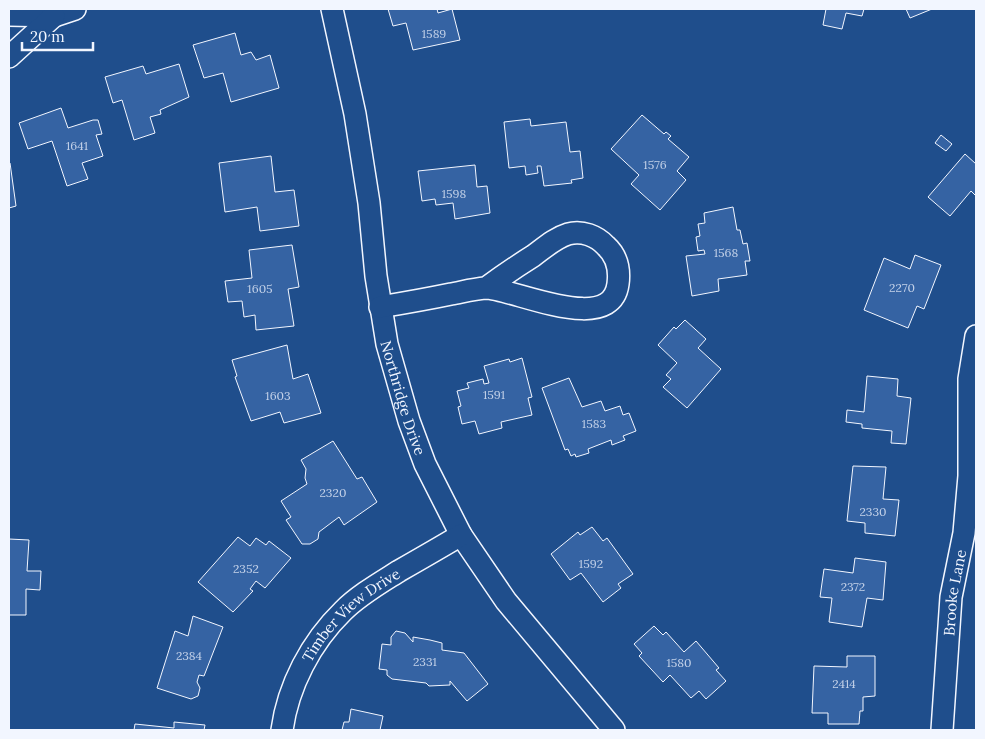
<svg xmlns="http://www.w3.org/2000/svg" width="985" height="739" font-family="Lora,serif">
	<rect width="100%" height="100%" fill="#1f4e8c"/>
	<path fill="#3563a3" stroke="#f2f6ff" d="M 388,9 L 437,9 L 438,13 L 452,9 L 460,40 L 413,50 L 406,23 L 393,26 Z
		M 826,9 L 864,9 L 862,16 L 846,13 L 842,29 L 823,25 Z
		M 906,9 L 932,9 L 910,18 Z
		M 235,33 L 241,55 L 251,52 L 256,60 L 270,55 L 279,88 L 231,102 L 223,73 L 204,78 L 193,45 Z
		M 179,64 L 189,97 L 160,110 L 161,114 L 150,117 L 155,133 L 134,140 L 122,100 L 113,103 L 105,77 L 143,66 L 146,74 Z
		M 61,108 L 68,128 L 93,120 L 98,120 L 102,134 L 96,135 L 103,156 L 82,163 L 88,179 L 67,186 L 52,141 L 28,149 L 19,123 Z
		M 642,115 L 664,134 L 666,132 L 671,136 L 668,139 L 689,157 L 677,171 L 686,180 L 660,210 L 631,184 L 639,175 L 611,149 Z
		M 530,119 L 531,126 L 566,122 L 570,152 L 580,151 L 583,178 L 571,180 L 572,183 L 544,186 L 541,166 L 537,166 L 538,173 L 526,175 L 525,166 L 509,168 L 504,122 Z
		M 941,135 L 952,144 L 946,151 L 935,143 Z
		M 965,154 L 976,164 L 976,196 L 971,191 L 950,216 L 928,197 Z
		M 271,156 L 275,192 L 294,190 L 299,226 L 260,231 L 257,207 L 225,212 L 219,163 Z
		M 9,163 L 10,163 L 16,206 L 9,208 Z
		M 475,165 L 477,187 L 487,186 L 490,213 L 455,219 L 453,203 L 436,205 L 435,199 L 422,201 L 418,171 Z
		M 733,207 L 737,230 L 740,230 L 743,244 L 747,243 L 750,261 L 745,261 L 747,275 L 718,279 L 719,291 L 692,296 L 686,256 L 705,254 L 704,250 L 698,251 L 696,237 L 700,236 L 698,224 L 705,223 L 704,213 Z
		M 292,245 L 299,287 L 288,289 L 294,326 L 256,330 L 255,315 L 244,317 L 242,301 L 228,302 L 225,281 L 252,278 L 249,250 Z
		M 915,255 L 941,265 L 924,309 L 917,306 L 908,328 L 864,310 L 884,258 L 910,269 Z
		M 685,320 L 706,339 L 698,348 L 721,369 L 687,408 L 663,387 L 671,379 L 666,375 L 677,363 L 658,345 L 674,327 L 676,329 Z
		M 287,345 L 293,379 L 308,374 L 321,413 L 284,423 L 280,412 L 251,421 L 235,377 L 237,376 L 232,360 Z
		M 522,358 L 532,397 L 528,398 L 532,415 L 501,422 L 502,428 L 479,434 L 475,421 L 462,424 L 458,407 L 461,406 L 457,391 L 469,388 L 467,383 L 483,379 L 484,384 L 489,383 L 484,366 L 509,359 L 510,362 Z
		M 867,376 L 898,379 L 897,396 L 911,398 L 906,444 L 891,443 L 892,431 L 862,428 L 862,424 L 846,422 L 847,410 L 864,412 Z
		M 569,378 L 582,407 L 601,401 L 605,411 L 620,406 L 623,415 L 629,413 L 636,431 L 623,436 L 625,440 L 612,445 L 611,440 L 588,449 L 589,453 L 576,457 L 575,454 L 571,456 L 568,449 L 565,450 L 542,388 Z
		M 333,441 L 357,479 L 362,477 L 377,502 L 344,525 L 339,517 L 319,532 L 318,539 L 310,544 L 302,544 L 286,520 L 291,517 L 281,501 L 307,484 L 305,478 L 306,469 L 301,460 Z
		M 853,466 L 886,467 L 883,499 L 899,500 L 895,536 L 865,533 L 865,523 L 847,521 Z
		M 592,527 L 603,541 L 607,538 L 633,574 L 618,584 L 621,588 L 603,602 L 581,573 L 570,580 L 551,554 L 578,532 L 580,535 Z
		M 238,537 L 250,546 L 256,538 L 266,545 L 269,541 L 291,558 L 265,588 L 256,581 L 250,589 L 253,591 L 233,612 L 198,582 Z
		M 9,539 L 29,540 L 27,571 L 41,571 L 40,590 L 26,589 L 26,615 L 9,615 Z
		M 855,558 L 886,562 L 883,600 L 867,598 L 862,627 L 829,622 L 832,598 L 820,597 L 824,569 L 853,573 Z
		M 193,616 L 223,627 L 204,676 L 199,675 L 197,682 L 200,688 L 198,696 L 191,699 L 157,688 L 175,631 L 188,636 Z
		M 654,626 L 663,635 L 666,632 L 684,652 L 696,641 L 719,668 L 716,670 L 726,681 L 706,699 L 699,691 L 691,698 L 670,675 L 663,682 L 639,656 L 642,653 L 634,644 Z
		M 396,631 L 405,633 L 413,642 L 413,637 L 430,640 L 442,643 L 442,650 L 464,653 L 488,684 L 467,701 L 450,681 L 450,685 L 429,686 L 426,683 L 392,679 L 387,675 L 387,670 L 379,669 L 382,644 L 391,645 L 391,637 Z
		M 847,656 L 875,656 L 875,696 L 863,697 L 863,711 L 860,711 L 859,724 L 828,724 L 828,713 L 812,713 L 814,666 L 847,667 Z
		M 351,709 L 383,716 L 380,730 L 342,730 L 344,722 L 349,722 Z
		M 174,722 L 205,725 L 204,730 L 134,730 L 135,724 L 174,728 Z"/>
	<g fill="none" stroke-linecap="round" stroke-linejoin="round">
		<defs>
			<g id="street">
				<path id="s1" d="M 332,9 L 355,114 L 369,203 L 376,276 L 387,344 L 409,421 L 425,464 L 461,535 L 506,601 L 614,730"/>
				<path d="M 9,15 L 54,16 L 75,9"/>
				<path d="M 9,57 L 54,16"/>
				<path d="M 380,307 C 404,303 427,299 451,294 C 462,292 474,289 485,288 C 513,288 611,337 618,284 C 620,269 617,256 606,246 C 597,236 582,230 568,234 C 555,238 544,248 533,256 C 517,266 501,277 486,288"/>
				<path id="s2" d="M 282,730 C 288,686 311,642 343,611 C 359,595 380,583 399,571 C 420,559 441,547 461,535"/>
				<path id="s3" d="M 942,730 L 951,597 L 964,533 L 969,476 L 969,379 L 976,336"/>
			</g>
		</defs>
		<use href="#street" stroke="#f2f6ff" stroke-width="24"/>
		<use href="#street" stroke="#1f4e8c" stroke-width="21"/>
	</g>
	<g text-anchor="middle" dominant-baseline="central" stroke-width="4" stroke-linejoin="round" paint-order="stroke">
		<g font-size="12" fill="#c3d1e8">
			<text x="434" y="33">1589</text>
			<text x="77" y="145">1641</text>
			<text x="655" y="164">1576</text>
			<text x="454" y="193">1598</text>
			<text x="726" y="252">1568</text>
			<text x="902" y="287">2270</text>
			<text x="260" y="288">1605</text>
			<text x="494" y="394">1591</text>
			<text x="278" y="395">1603</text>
			<text x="594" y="423">1583</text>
			<text x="333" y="492">2320</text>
			<text x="873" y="511">2330</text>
			<text x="591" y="563">1592</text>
			<text x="246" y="568">2352</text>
			<text x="853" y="586">2372</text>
			<text x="189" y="655">2384</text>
			<text x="425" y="661">2331</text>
			<text x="679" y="662">1580</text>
			<text x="844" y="683">2414</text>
		</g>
		<g font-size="15" fill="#f2f6ff" stroke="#1f4e8c">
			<text stroke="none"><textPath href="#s1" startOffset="396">Northridge Drive</textPath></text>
			<text stroke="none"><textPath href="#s3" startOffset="138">Brooke Lane</textPath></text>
			<text stroke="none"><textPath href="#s2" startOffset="139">Timber View Drive</textPath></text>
		</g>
	</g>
	<rect width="985" height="739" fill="none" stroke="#f2f6ff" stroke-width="20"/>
	<path d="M22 42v8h71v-8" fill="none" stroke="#f2f6ff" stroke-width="2.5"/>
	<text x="30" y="42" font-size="15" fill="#f2f6ff" stroke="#1f4e8c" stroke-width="4" paint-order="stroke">20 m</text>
</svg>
